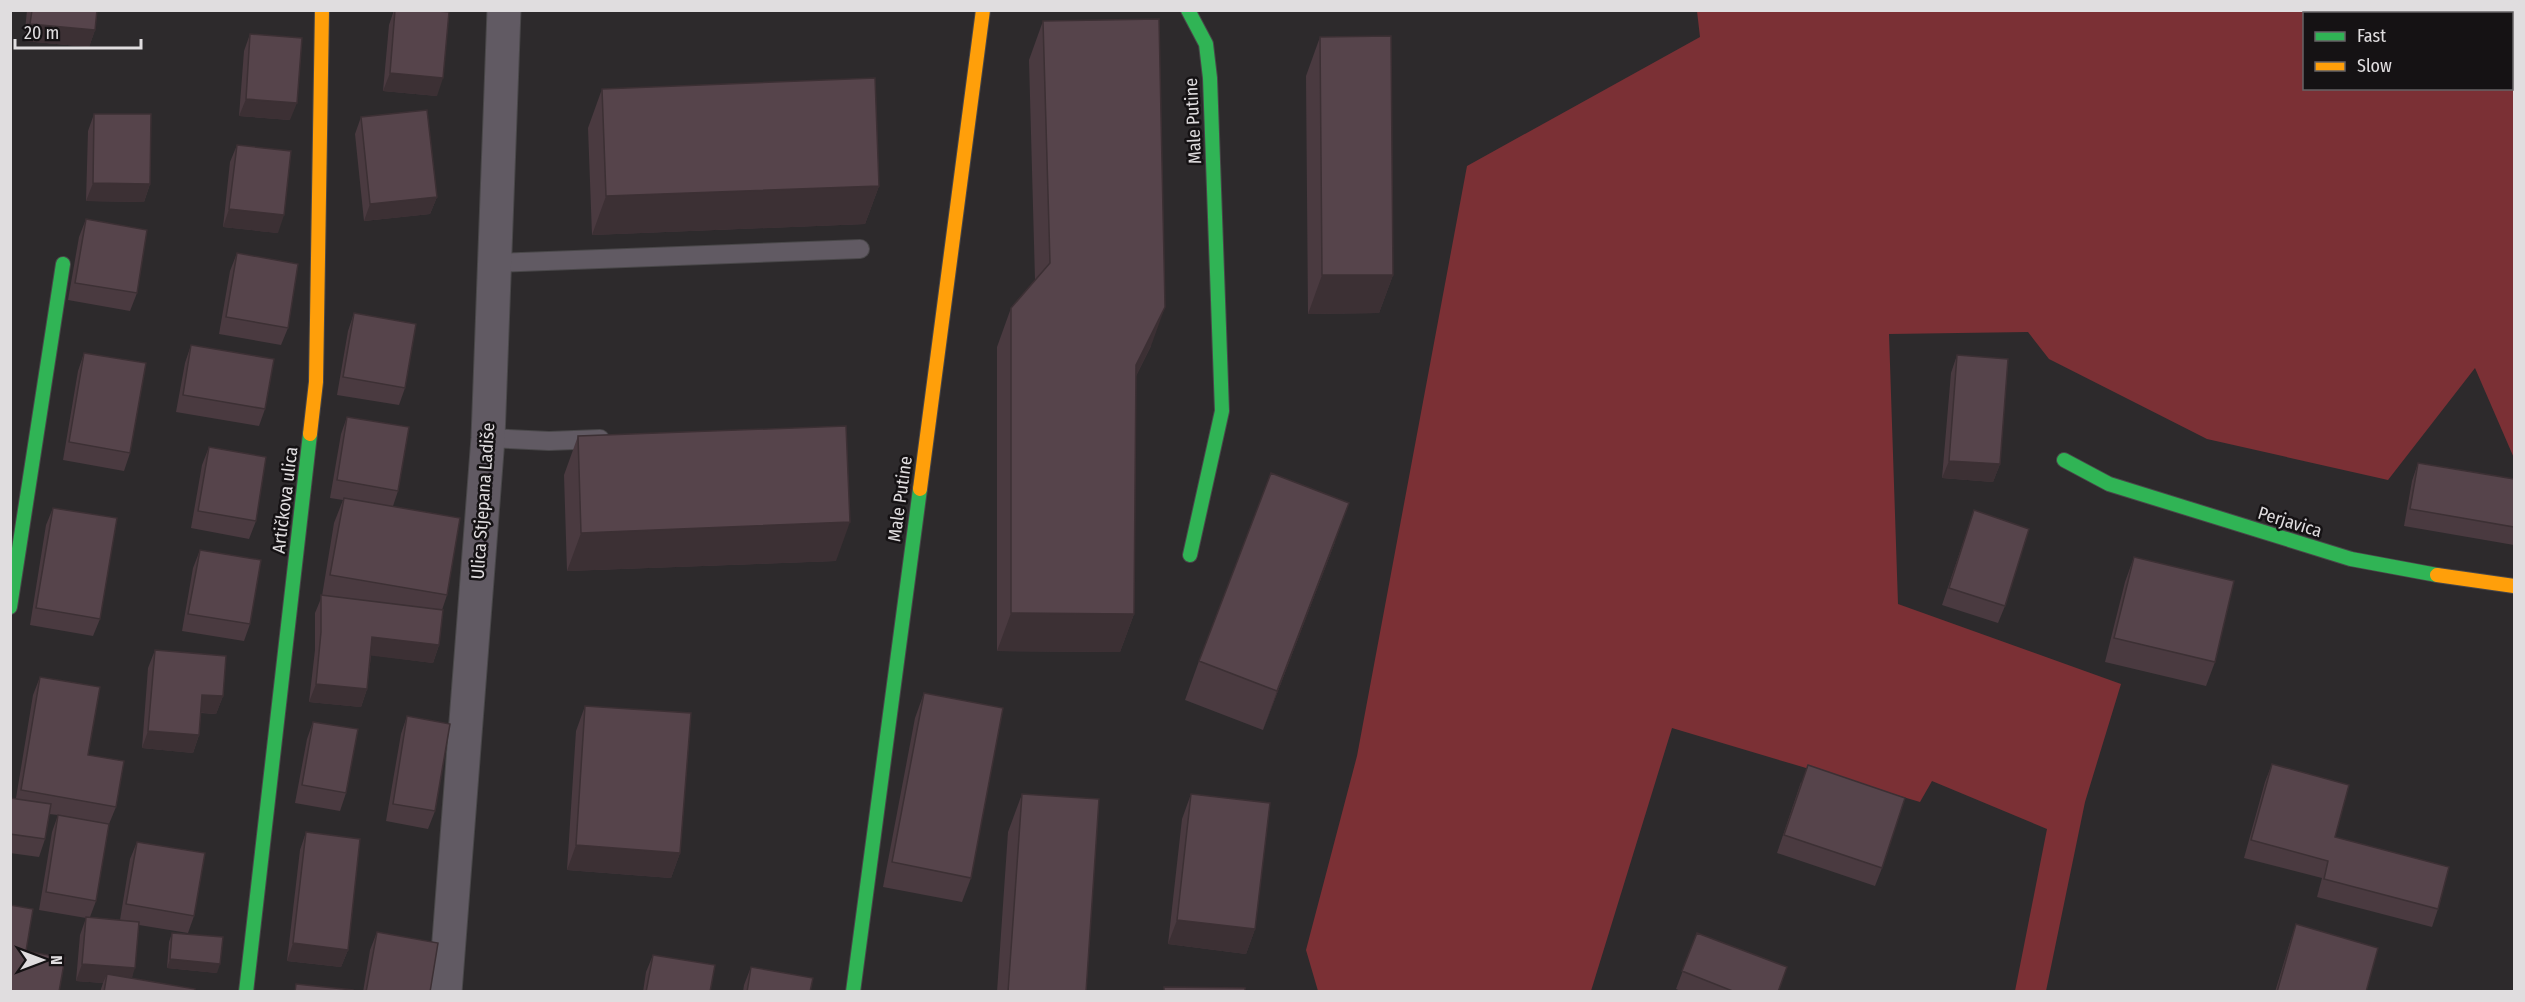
<svg xmlns="http://www.w3.org/2000/svg" width="2525" height="1002" font-family="'Fira Sans Condensed',sans-serif">
	<rect width="100%" height="100%" fill="#2d2a2c"/>
	<path fill="#7b3035" d="M 2451,10 L 2514,11 L 2514,458 L 2475,368 L 2388,480 L 2207,439 L 2049,359 L 2028,332 L 1889,334 L 1898,604 L 2121,684 L 2085,802 L 2046,991 L 2015,991 L 2047,829 L 1932,781 L 1920,802 L 1672,728 L 1591,991 L 1318,991 L 1306,950 L 1357,756 L 1467,166 L 1700,37 L 1697,11 L 2418,11 L 2418,13 L 2304,14 L 2304,88 L 2512,88 L 2512,14 L 2439,13 Z"/>
	<g fill="none" stroke-linecap="round" stroke-linejoin="round">
		<defs>
			<path id="lane" d="M 495,263 L 860,249
				M 488,438 L 549,441 L 600,439"/>
			<path id="street" d="M 445,992 L 488,438 L 504,10"/>
			<path id="fast" d="M 1188,10 L 1206,44 L 1210,78 L 1222,411 L 1190,555
				M 2064,460 L 2109,484 L 2351,559 L 2437,575
				M 10,607 L 63,264
				M 246,992 L 310,434
				M 853,992 L 920,489"/>
			<path id="slow" d="M 310,434 L 316,382 L 322,10
				M 920,489 L 983,10
				M 2437,575 L 2514,586"/>
		</defs>
		<use href="#lane" stroke="#494749" stroke-width="20"/>
		<use href="#street" stroke="#494749" stroke-width="35"/>
		<use href="#fast" stroke="#494749" stroke-width="16"/>
		<use href="#slow" stroke="#494749" stroke-width="16"/>
		<use href="#lane" stroke="#615a63" stroke-width="18"/>
		<use href="#street" stroke="#615a63" stroke-width="33"/>
		<use href="#fast" stroke="#30b455" stroke-width="14"/>
		<use href="#slow" stroke="#ff9f0a" stroke-width="14"/>
	</g>
	<path fill="#4a3a40" d="M 27,10 L 97,10 L 95,30 L 89,47 L 24,41 Z
		M 394,10 L 427,10 L 437,96 L 383,91 L 389,25 Z
		M 1043,21 L 1151,346 L 1136,376 L 1134,614 L 1120,652 L 997,651 L 997,347 L 1011,308 L 1035,280 L 1029,60 Z
		M 250,34 L 290,120 L 239,116 L 244,51 Z
		M 1320,37 L 1393,275 L 1379,313 L 1308,314 L 1306,76 Z
		M 602,89 L 879,186 L 865,224 L 592,235 L 588,128 Z
		M 94,114 L 150,184 L 144,202 L 86,201 L 88,131 Z
		M 361,117 L 437,197 L 430,214 L 364,221 L 355,134 Z
		M 237,145 L 278,233 L 223,227 L 230,162 Z
		M 86,219 L 137,293 L 130,311 L 68,300 L 79,237 Z
		M 237,253 L 288,328 L 281,345 L 219,334 L 230,271 Z
		M 354,313 L 405,388 L 399,405 L 337,395 L 348,331 Z
		M 191,345 L 265,409 L 259,426 L 176,412 L 185,363 Z
		M 84,353 L 130,453 L 124,471 L 63,460 L 78,371 Z
		M 1957,355 L 2000,464 L 1993,482 L 1942,478 L 1951,373 Z
		M 347,417 L 398,491 L 393,506 L 447,595 L 442,610 L 439,645 L 433,663 L 371,655 L 367,689 L 361,707 L 309,702 L 315,650 L 315,613 L 322,596 L 334,523 L 343,500 L 330,498 L 341,434 Z
		M 578,436 L 836,561 L 567,571 L 564,475 Z
		M 209,447 L 256,521 L 249,539 L 191,528 L 202,465 Z
		M 2418,463 L 2514,479 L 2514,545 L 2404,526 L 2412,481 Z
		M 53,508 L 100,619 L 93,636 L 30,625 L 46,525 Z
		M 1974,510 L 2005,606 L 1998,623 L 1942,605 Z
		M 1335,542 L 1263,730 L 1185,700 L 1199,661 Z
		M 200,550 L 250,624 L 244,641 L 182,631 L 193,568 Z
		M 2134,557 L 2215,662 L 2206,686 L 2105,662 L 2125,582 Z
		M 155,650 L 223,696 L 216,714 L 201,713 L 199,735 L 193,753 L 142,748 L 148,668 Z
		M 40,677 L 88,755 L 116,807 L 109,824 L 96,901 L 90,917 L 120,920 L 130,859 L 137,842 L 194,916 L 188,933 L 139,925 L 132,978 L 194,992 L 100,992 L 103,983 L 76,981 L 80,935 L 86,918 L 39,910 L 52,832 L 58,815 L 49,814 L 45,839 L 39,857 L 10,853 L 10,798 L 16,798 L 33,695 Z
		M 924,693 L 971,878 L 962,902 L 883,887 L 915,718 Z
		M 585,706 L 680,853 L 671,878 L 567,870 L 576,731 Z
		M 407,716 L 435,811 L 428,829 L 386,821 L 401,734 Z
		M 313,722 L 346,793 L 340,811 L 295,803 L 307,739 Z
		M 2272,764 L 2335,837 L 2438,909 L 2432,927 L 2317,897 L 2322,878 L 2244,858 L 2265,782 Z
		M 1801,782 L 1882,868 L 1875,886 L 1777,853 Z
		M 1022,794 L 1086,992 L 997,992 L 1008,832 Z
		M 1191,794 L 1255,929 L 1246,954 L 1168,944 L 1182,819 Z
		M 306,832 L 348,950 L 341,967 L 287,961 L 300,850 Z
		M 2296,924 L 2366,992 L 2275,992 L 2290,942 Z
		M 377,932 L 430,992 L 363,992 L 370,950 Z
		M 172,933 L 217,973 L 167,968 L 169,942 Z
		M 1697,933 L 1778,992 L 1683,992 L 1676,989 Z
		M 653,955 L 710,992 L 643,992 L 646,972 Z
		M 751,967 L 810,992 L 743,992 L 744,985 Z"/>
	<path fill="#3c3034" d="M 30,24 L 95,30 L 89,47 L 24,41 Z
		M 390,73 L 443,78 L 437,96 L 383,91 Z
		M 246,99 L 297,103 L 290,120 L 239,116 Z
		M 93,183 L 150,184 L 144,202 L 86,201 Z
		M 879,186 L 865,224 L 592,235 L 606,196 Z
		M 437,197 L 430,214 L 364,221 L 370,204 Z
		M 229,209 L 284,215 L 278,233 L 223,227 Z
		M 1322,275 L 1393,275 L 1379,313 L 1308,314 Z
		M 1165,307 L 1151,346 L 1122,404 L 1136,365 Z
		M 1949,461 L 2000,464 L 1993,482 L 1942,478 Z
		M 1349,503 L 1335,542 L 1263,730 L 1277,691 Z
		M 850,522 L 836,561 L 567,571 L 581,533 Z
		M 1011,613 L 1134,614 L 1120,652 L 997,651 Z
		M 372,637 L 439,645 L 433,663 L 366,655 Z
		M 316,684 L 367,689 L 361,707 L 309,702 Z
		M 202,695 L 223,696 L 216,714 L 196,712 Z
		M 148,731 L 199,735 L 193,753 L 142,748 Z
		M 576,845 L 680,853 L 671,878 L 567,870 Z
		M 1177,920 L 1255,929 L 1246,954 L 1168,944 Z
		M 293,943 L 348,950 L 341,967 L 287,961 Z
		M 170,959 L 220,964 L 217,973 L 167,968 Z
		M 82,964 L 135,968 L 129,986 L 107,974 L 103,983 L 76,981 Z"/>
	<path fill="#56444b" stroke="#3c3034" stroke-width="1.5" d="M 32,10 L 97,10 L 95,30 L 30,24 Z
		M 395,10 L 427,10 L 449,12 L 443,78 L 390,73 Z
		M 1159,19 L 1165,307 L 1136,365 L 1134,614 L 1011,613 L 1011,308 L 1050,263 L 1043,21 Z
		M 250,34 L 302,38 L 297,103 L 246,99 Z
		M 1391,36 L 1393,275 L 1322,275 L 1320,37 Z
		M 875,78 L 879,186 L 606,196 L 602,89 Z
		M 427,110 L 437,197 L 370,204 L 361,117 Z
		M 94,114 L 151,114 L 150,184 L 93,183 Z
		M 237,145 L 291,151 L 284,215 L 229,209 Z
		M 86,219 L 147,230 L 137,293 L 75,283 Z
		M 237,253 L 298,264 L 288,328 L 226,317 Z
		M 354,313 L 416,324 L 405,388 L 343,377 Z
		M 191,345 L 274,359 L 265,409 L 183,395 Z
		M 84,353 L 146,363 L 130,453 L 69,442 Z
		M 1957,355 L 2008,359 L 2000,464 L 1949,461 Z
		M 347,417 L 409,427 L 398,491 L 337,480 Z
		M 846,426 L 850,522 L 581,533 L 578,436 Z
		M 209,447 L 266,457 L 256,521 L 198,511 Z
		M 2418,463 L 2514,479 L 2514,527 L 2410,509 Z
		M 1271,473 L 1349,503 L 1277,691 L 1199,661 Z
		M 344,498 L 460,518 L 447,595 L 330,575 Z
		M 53,508 L 117,518 L 100,619 L 36,608 Z
		M 1974,510 L 2029,529 L 2005,606 L 1949,588 Z
		M 200,550 L 261,560 L 250,624 L 188,614 Z
		M 2134,557 L 2234,581 L 2215,662 L 2114,638 Z
		M 321,595 L 443,610 L 439,645 L 372,637 L 367,689 L 316,684 L 321,632 Z
		M 155,650 L 226,656 L 223,696 L 202,695 L 199,735 L 148,731 Z
		M 40,677 L 100,687 L 88,755 L 124,761 L 116,807 L 21,790 Z
		M 924,693 L 1003,708 L 971,878 L 892,862 Z
		M 585,706 L 691,713 L 680,853 L 576,845 Z
		M 407,716 L 450,724 L 435,811 L 393,804 Z
		M 313,722 L 358,729 L 346,793 L 302,785 Z
		M 2272,764 L 2349,785 L 2335,837 L 2449,867 L 2438,909 L 2324,879 L 2328,861 L 2251,840 Z
		M 1808,765 L 1905,798 L 1882,868 L 1784,835 Z
		M 1022,794 L 1099,799 L 1086,992 L 1008,992 Z
		M 1191,794 L 1270,803 L 1255,929 L 1177,920 Z
		M 10,798 L 51,804 L 45,839 L 10,834 Z
		M 58,815 L 109,824 L 96,901 L 46,892 Z
		M 306,832 L 360,839 L 348,950 L 293,943 Z
		M 137,842 L 205,853 L 194,916 L 126,904 Z
		M 10,905 L 33,909 L 26,951 L 65,958 L 59,992 L 10,992 Z
		M 86,917 L 139,922 L 135,968 L 82,964 Z
		M 2296,924 L 2378,948 L 2366,992 L 2277,992 Z
		M 377,932 L 438,943 L 430,992 L 366,992 Z
		M 172,933 L 223,937 L 220,964 L 170,959 Z
		M 1697,933 L 1787,967 L 1778,992 L 1735,992 L 1682,971 Z
		M 653,955 L 715,965 L 710,992 L 646,992 Z
		M 751,967 L 813,978 L 810,992 L 747,992 Z
		M 107,974 L 195,989 L 194,992 L 104,992 Z
		M 296,984 L 353,990 L 353,992 L 295,992 Z
		M 1164,987 L 1245,988 L 1245,992 L 1164,992 Z"/>
	<g text-anchor="middle" dominant-baseline="central" stroke-width="5" stroke-linejoin="round" paint-order="stroke">
		<g font-size="18" fill="#e0dddf" stroke="#151214">
			<text transform="translate(1193 121) rotate(-93)">Male Putine</text>
			<text transform="translate(900 499) rotate(-82)">Male Putine</text>
			<text transform="translate(285 500) rotate(-83)">Artičkova ulica</text>
			<text transform="translate(483 501) rotate(-86)">Ulica Stjepana Ladiše</text>
			<text transform="translate(2290 522) rotate(17)">Perjavica</text>
		</g>
	</g>
	<rect width="2525" height="1002" fill="none" stroke="#e0dddf" stroke-width="24"/>
	<rect x="2303" y="12" width="210" height="78" fill="#151214" stroke="#666365" stroke-width="1.5"/>
	<rect x="2315" y="32" width="30" height="9" fill="#30b455" stroke="#666365" stroke-width="1.5"/>
	<text x="2357" y="42" font-size="18" fill="#e0dddf">Fast</text>
	<rect x="2315" y="62" width="30" height="9" fill="#ff9f0a" stroke="#666365" stroke-width="1.5"/>
	<text x="2357" y="72" font-size="18" fill="#e0dddf">Slow</text>
	<g transform="translate(42 960) rotate(90)" stroke="#151214" stroke-width="4.5" paint-order="stroke">
	<path d="M0-4.5L10 22L0 15L-10 22Z" fill="#e0dddf"/>
	<text y="-9" font-size="16" font-weight="bold" text-anchor="middle" fill="#e0dddf">N</text>
	</g>
	<path d="M15 39v9h126v-9" fill="none" stroke="#e0dddf" stroke-width="3"/>
	<text x="24" y="39" font-size="18" fill="#e0dddf" stroke="#151214" stroke-width="4.5" paint-order="stroke">20 m</text>
</svg>
